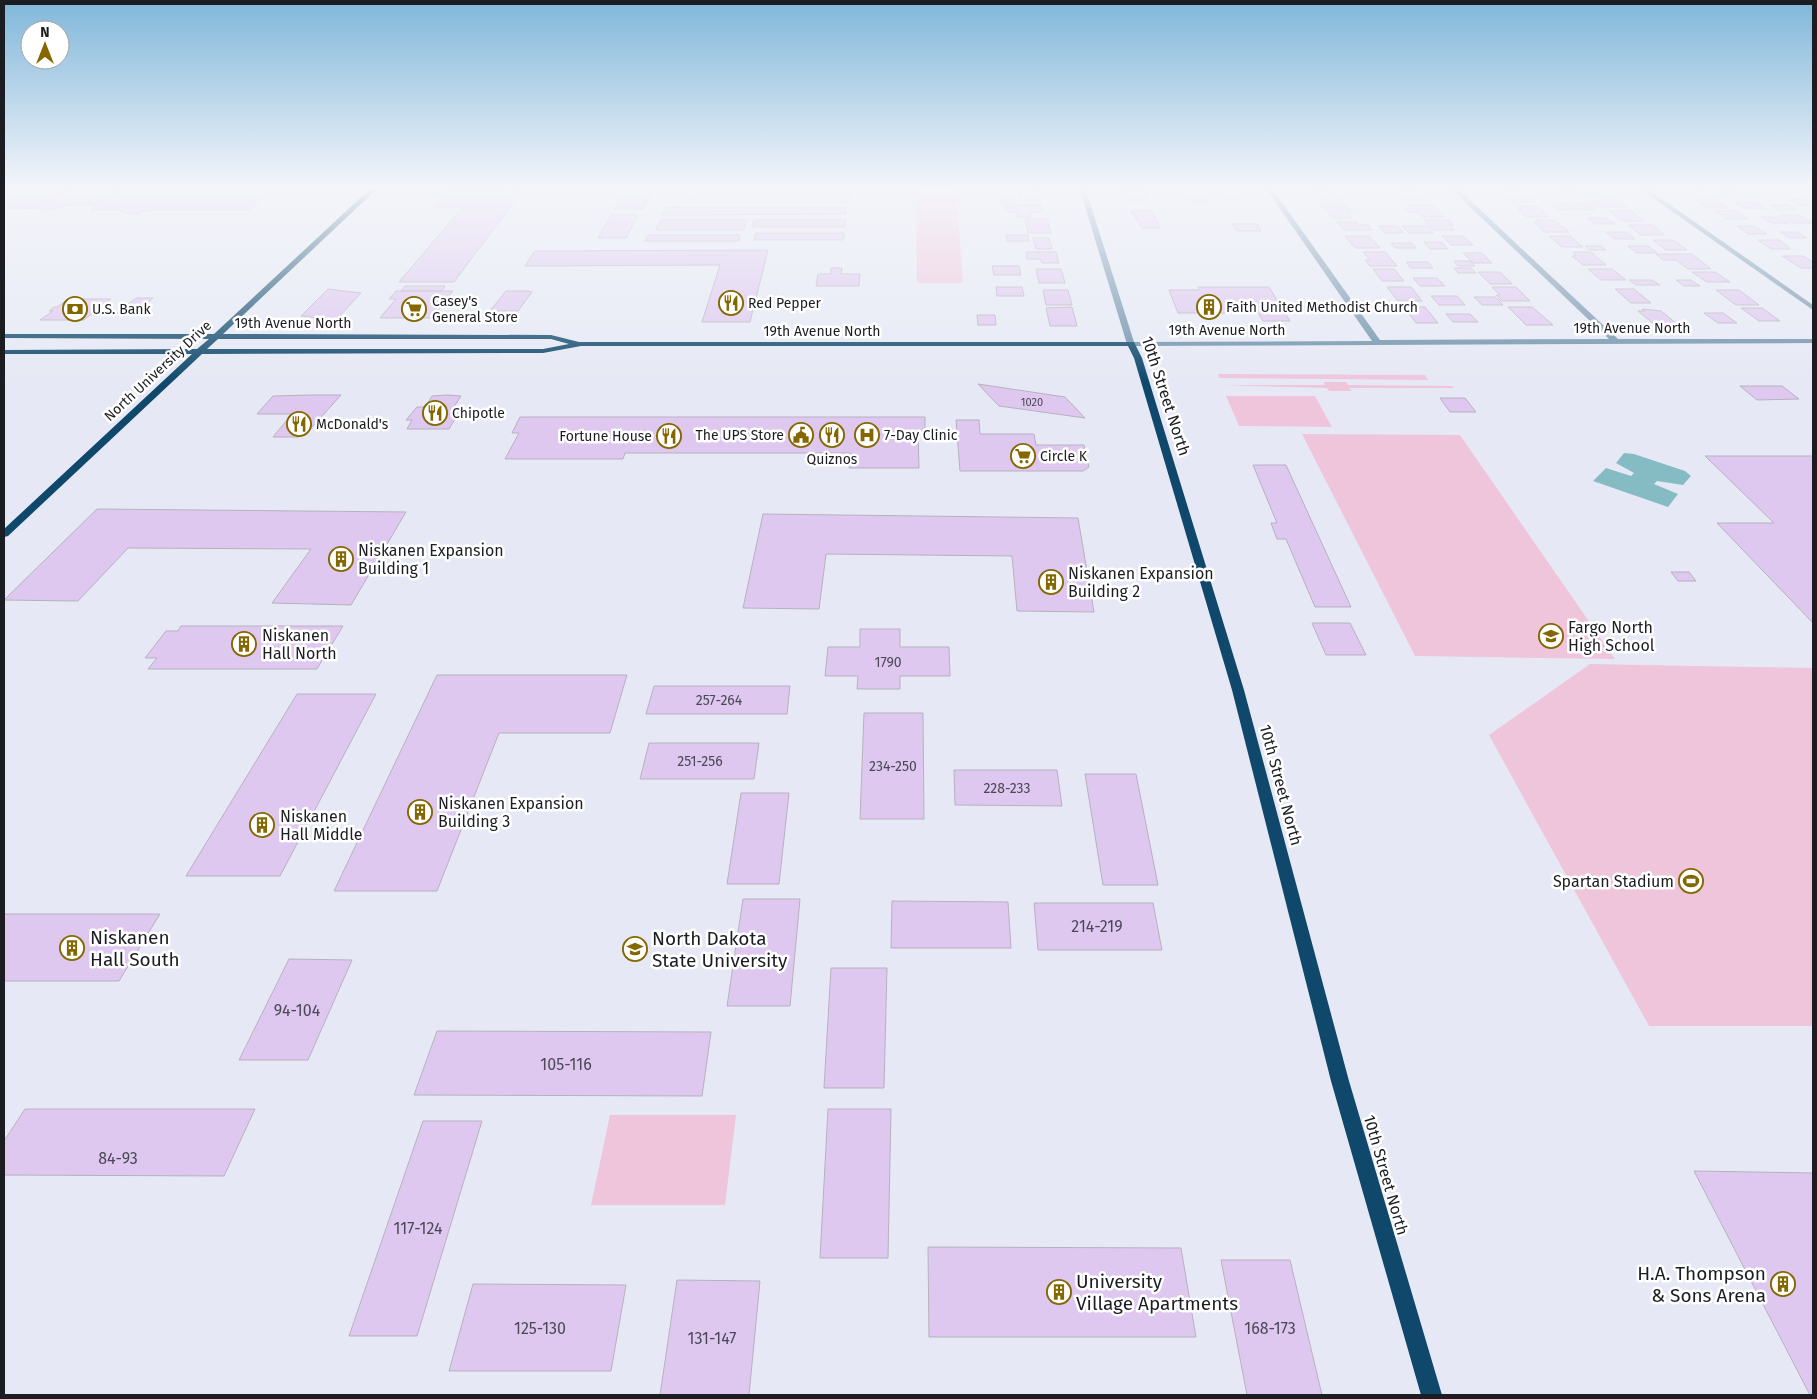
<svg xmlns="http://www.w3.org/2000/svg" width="1817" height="1399" font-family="'Fira Sans',sans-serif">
	<rect width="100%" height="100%" fill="#e6e9f5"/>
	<path fill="#efc5dc" d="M 916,187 L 956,187 L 963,283 L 917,283 Z
		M 1218,374 L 1425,375 L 1428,380 L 1219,378 Z
		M 1324,382 L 1346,382 L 1348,385 L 1452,386 L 1454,388 L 1349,388 L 1352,391 L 1329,391 L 1327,388 L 1221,385 L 1325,385 Z
		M 1226,396 L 1315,396 L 1332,427 L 1239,426 Z
		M 1302,434 L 1460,435 L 1615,659 L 1415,656 Z
		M 1590,664 L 1813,668 L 1813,1026 L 1649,1026 L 1489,735 Z
		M 610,1115 L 736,1115 L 725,1205 L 591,1205 Z"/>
	<path fill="#85bcc4" d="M 1624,453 L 1634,454 L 1685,471 L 1691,476 L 1683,485 L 1657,481 L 1654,484 L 1678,494 L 1668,507 L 1593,481 L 1606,468 L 1631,476 L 1634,473 L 1616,463 Z"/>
	<path fill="#dec8f0" stroke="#b7b1bd" d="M 4,187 L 71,187 L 36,208 L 14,209 L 4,208 Z
		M 71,187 L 124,187 L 97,205 L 69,205 L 47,211 L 36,208 Z
		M 124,187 L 277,187 L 249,210 L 146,210 L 139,214 L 126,213 L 119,210 L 90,210 Z
		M 1584,187 L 1601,187 L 1609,193 L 1592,193 Z
		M 1676,187 L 1696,187 L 1706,194 L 1686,194 Z
		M 1771,187 L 1788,187 L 1799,194 L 1782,194 Z
		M 1233,188 L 1240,200 L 1221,200 L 1214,189 Z
		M 1018,190 L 1039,190 L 1040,201 L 1020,201 Z
		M 448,191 L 522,191 L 454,282 L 399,282 L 463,207 L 433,207 Z
		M 1122,191 L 1143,191 L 1147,201 L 1125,201 Z
		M 1310,191 L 1332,191 L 1342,202 L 1323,202 L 1318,200 Z
		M 1397,191 L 1420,191 L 1426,200 L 1405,200 Z
		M 1498,191 L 1521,191 L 1534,202 L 1511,202 Z
		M 1555,191 L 1575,191 L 1583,197 L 1562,197 Z
		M 1719,191 L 1736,191 L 1744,196 L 1727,196 Z
		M 691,193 L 849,193 L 848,202 L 687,202 Z
		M 622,196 L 650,196 L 643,209 L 614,209 Z
		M 1187,196 L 1206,196 L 1209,202 L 1190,202 Z
		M 999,198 L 1014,198 L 1015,203 L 1000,203 Z
		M 1598,198 L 1616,198 L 1627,207 L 1596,207 L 1588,201 L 1601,201 Z
		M 1694,198 L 1713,198 L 1728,208 L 1706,208 Z
		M 1788,199 L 1806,199 L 1813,202 L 1813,206 L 1801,206 Z
		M 1734,202 L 1756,202 L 1767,209 L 1745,209 Z
		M 1570,203 L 1587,203 L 1596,210 L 1578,210 Z
		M 1550,204 L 1567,204 L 1575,210 L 1558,210 Z
		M 1004,205 L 1041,205 L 1043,212 L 1031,212 L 1032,217 L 1017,217 L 1016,212 L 1006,212 Z
		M 1321,205 L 1346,205 L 1352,212 L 1347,212 L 1352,218 L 1332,218 Z
		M 1409,205 L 1433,205 L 1445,217 L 1423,217 L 1418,212 L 1408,212 L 1404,208 L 1412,208 Z
		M 1770,205 L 1789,205 L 1797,210 L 1778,210 Z
		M 1518,206 L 1536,206 L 1549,217 L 1527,217 L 1518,209 L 1522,209 Z
		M 666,207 L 846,207 L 846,214 L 663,215 Z
		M 1131,211 L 1152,211 L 1160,228 L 1142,228 Z
		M 1609,211 L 1631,211 L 1644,221 L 1622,221 Z
		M 1715,211 L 1735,211 L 1748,219 L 1726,219 Z
		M 611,215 L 638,215 L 626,238 L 598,238 Z
		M 1779,215 L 1798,215 L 1812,223 L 1793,223 Z
		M 1761,217 L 1778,217 L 1789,223 L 1771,223 Z
		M 1588,218 L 1607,218 L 1615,224 L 1595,224 Z
		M 1025,219 L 1047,219 L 1051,233 L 1028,233 Z
		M 660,220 L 747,220 L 744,230 L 656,230 Z
		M 754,220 L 846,220 L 845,227 L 752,227 Z
		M 1424,220 L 1449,220 L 1454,225 L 1449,225 L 1455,230 L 1433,230 Z
		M 1535,220 L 1554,220 L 1569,232 L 1545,232 L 1534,223 L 1538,223 Z
		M 1337,222 L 1356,222 L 1359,225 L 1368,225 L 1372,230 L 1344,230 Z
		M 1232,224 L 1257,224 L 1261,231 L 1237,231 Z
		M 1628,225 L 1653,225 L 1664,235 L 1641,235 Z
		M 1379,226 L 1397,226 L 1404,233 L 1385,233 Z
		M 1402,226 L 1427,226 L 1433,233 L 1409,233 Z
		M 1737,226 L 1754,226 L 1767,234 L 1749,234 Z
		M 1606,232 L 1626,232 L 1635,239 L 1615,239 Z
		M 1780,232 L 1797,232 L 1807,238 L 1790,238 Z
		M 756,233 L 844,233 L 843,240 L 754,240 Z
		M 648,235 L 740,235 L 739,241 L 645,241 Z
		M 1006,235 L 1028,235 L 1029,241 L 1007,241 Z
		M 1345,236 L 1369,236 L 1380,248 L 1355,248 Z
		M 1442,236 L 1463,236 L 1473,245 L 1451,245 Z
		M 1549,236 L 1570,236 L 1583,247 L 1562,247 Z
		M 1033,238 L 1049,238 L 1052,249 L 1036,249 Z
		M 1653,240 L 1673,240 L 1687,250 L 1666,250 Z
		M 1758,240 L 1780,240 L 1790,249 L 1771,249 Z
		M 1424,242 L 1441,242 L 1448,249 L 1430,249 Z
		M 1391,243 L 1412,243 L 1416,248 L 1395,248 Z
		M 1585,246 L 1601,246 L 1606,250 L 1590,250 Z
		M 1628,246 L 1648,246 L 1657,253 L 1637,253 Z
		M 768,250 L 750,322 L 702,322 L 720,265 L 525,266 L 535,251 Z
		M 1026,252 L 1056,252 L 1059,263 L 1042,263 L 1040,259 L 1027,259 Z
		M 1363,252 L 1385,252 L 1397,266 L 1370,266 L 1365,260 L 1370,260 Z
		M 1573,252 L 1591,252 L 1606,265 L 1583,265 L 1572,256 L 1576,256 Z
		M 1463,253 L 1482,253 L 1492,263 L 1473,263 Z
		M 1656,254 L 1692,254 L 1711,269 L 1688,269 L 1676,260 L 1663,260 Z
		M 1782,256 L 1803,256 L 1813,262 L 1813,268 L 1801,268 Z
		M 1454,261 L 1470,261 L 1475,266 L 1458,266 Z
		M 1406,262 L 1428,262 L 1433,268 L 1411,268 Z
		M 992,266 L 1019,266 L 1021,275 L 994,275 Z
		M 831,268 L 842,268 L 841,274 L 860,274 L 859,286 L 816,286 L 818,274 L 831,274 Z
		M 1454,268 L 1471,268 L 1476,273 L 1458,273 Z
		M 1036,269 L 1061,269 L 1065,283 L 1039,283 Z
		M 1373,269 L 1394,269 L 1404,281 L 1382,281 Z
		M 1588,269 L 1612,269 L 1626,280 L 1601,280 Z
		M 1478,272 L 1500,272 L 1512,284 L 1490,284 Z
		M 1692,272 L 1715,272 L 1730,282 L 1707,282 Z
		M 1413,278 L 1437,278 L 1445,286 L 1420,286 Z
		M 1629,280 L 1652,280 L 1660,285 L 1636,285 Z
		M 1676,280 L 1691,280 L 1700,286 L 1684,286 Z
		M 405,286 L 445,286 L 442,291 L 401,291 Z
		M 996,287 L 1022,287 L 1024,296 L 997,296 Z
		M 1198,287 L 1269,287 L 1290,321 L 1263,321 L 1252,302 L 1239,302 L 1245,313 L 1178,313 L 1169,290 L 1199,290 Z
		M 1387,287 L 1411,287 L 1422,301 L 1398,301 Z
		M 1492,287 L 1516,287 L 1530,301 L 1501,301 L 1496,295 L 1500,295 Z
		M 328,289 L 361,293 L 336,320 L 301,316 Z
		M 1615,289 L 1634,289 L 1651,303 L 1631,303 Z
		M 1043,290 L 1068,290 L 1072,305 L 1046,305 Z
		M 1716,290 L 1739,290 L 1759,305 L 1736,305 Z
		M 396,291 L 453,291 L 432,318 L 380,318 L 396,299 L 389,299 Z
		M 506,291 L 529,291 L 532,292 L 518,311 L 490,311 Z
		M 1431,296 L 1457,296 L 1465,305 L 1439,305 Z
		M 1474,297 L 1495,297 L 1503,305 L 1482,305 Z
		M 136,298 L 153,298 L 134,313 L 117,313 Z
		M 69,299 L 111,299 L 84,320 L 40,320 L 53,311 L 49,311 L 54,307 L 57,307 Z
		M 1072,307 L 1077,326 L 1050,326 L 1046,308 Z
		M 1404,307 L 1425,307 L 1438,323 L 1416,323 Z
		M 1508,307 L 1532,307 L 1553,325 L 1526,325 Z
		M 1741,308 L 1762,308 L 1780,321 L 1759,321 Z
		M 1642,309 L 1661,311 L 1677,324 L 1654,324 L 1638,311 L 1645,311 Z
		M 1704,313 L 1723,313 L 1737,323 L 1718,323 Z
		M 1446,314 L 1470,314 L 1478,322 L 1453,322 Z
		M 977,315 L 995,315 L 996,325 L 978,325 Z
		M 978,384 L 1065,397 L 1085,418 L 999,406 Z
		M 1740,386 L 1782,386 L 1799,399 L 1757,400 Z
		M 310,395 L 341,395 L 305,435 L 298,437 L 273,437 L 292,414 L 257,414 L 273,396 Z
		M 447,395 L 461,396 L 454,407 L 462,407 L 449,429 L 407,429 L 412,420 L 406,420 L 417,407 L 425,407 L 432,396 Z
		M 1440,398 L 1465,398 L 1476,412 L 1450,412 Z
		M 520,417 L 925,417 L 925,432 L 918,432 L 919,468 L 849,468 L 851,453 L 625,453 L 623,459 L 505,459 L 519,433 L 512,433 Z
		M 956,420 L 979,420 L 980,434 L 1034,434 L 1036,445 L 1084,445 L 1089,467 L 1083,471 L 960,471 Z
		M 1705,456 L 1813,456 L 1813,623 L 1717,523 L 1774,523 Z
		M 1253,465 L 1286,465 L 1351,607 L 1315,607 L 1286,539 L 1277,539 L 1271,523 L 1277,523 Z
		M 97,509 L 406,512 L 351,605 L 272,603 L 311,549 L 128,548 L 78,601 L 4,600 Z
		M 763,514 L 1078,518 L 1094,612 L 1017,611 L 1012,556 L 826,554 L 819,609 L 743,608 Z
		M 1671,572 L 1689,572 L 1696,581 L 1678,581 Z
		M 1312,623 L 1350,623 L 1366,655 L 1326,655 Z
		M 181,626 L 343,626 L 317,669 L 148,669 L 157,658 L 145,658 L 166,631 L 178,631 Z
		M 860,629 L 900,629 L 900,647 L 949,647 L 950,676 L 900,676 L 900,689 L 857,689 L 858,676 L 825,676 L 828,647 L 860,647 Z
		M 437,675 L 627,675 L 610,733 L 499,733 L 437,891 L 334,891 Z
		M 654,686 L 790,686 L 787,714 L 646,714 Z
		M 297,694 L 376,694 L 280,876 L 186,876 Z
		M 864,713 L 923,713 L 924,819 L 860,819 Z
		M 649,743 L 759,743 L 754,779 L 640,779 Z
		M 954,770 L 1057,770 L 1062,806 L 955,805 Z
		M 1085,774 L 1136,774 L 1158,885 L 1103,885 Z
		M 741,793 L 789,793 L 779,884 L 727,884 Z
		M 743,899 L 800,899 L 790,1006 L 727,1006 Z
		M 892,901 L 1008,902 L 1011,948 L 891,948 Z
		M 1034,903 L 1153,903 L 1162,950 L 1038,950 Z
		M 4,914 L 160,914 L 119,981 L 4,981 Z
		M 289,959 L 352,960 L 308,1060 L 239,1060 Z
		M 831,968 L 887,968 L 884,1088 L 824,1088 Z
		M 437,1031 L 711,1032 L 702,1096 L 414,1095 Z
		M 25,1109 L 255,1109 L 224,1176 L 4,1175 L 4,1141 Z
		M 828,1109 L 891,1109 L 888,1258 L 820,1258 Z
		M 423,1121 L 482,1121 L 417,1336 L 349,1336 Z
		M 1694,1171 L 1813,1173 L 1813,1395 L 1810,1395 Z
		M 928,1247 L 1181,1248 L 1196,1337 L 929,1337 Z
		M 1221,1260 L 1290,1260 L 1322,1395 L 1247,1395 Z
		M 677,1280 L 760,1281 L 749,1395 L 660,1395 Z
		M 473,1284 L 626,1285 L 611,1371 L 449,1371 Z"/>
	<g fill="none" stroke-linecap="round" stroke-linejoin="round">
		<path fill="#7092ab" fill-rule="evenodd" d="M 1079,187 L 1085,187 L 1134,342 L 1372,341 L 1265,187 L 1271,187 L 1380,340 L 1609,339 L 1449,187 L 1456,187 L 1618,339 L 1813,339 L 1813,343 L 1131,346 L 1127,344 Z
			M 1637,187 L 1645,187 L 1813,305 L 1813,310 Z"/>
		<path fill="#0f486a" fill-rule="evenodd" d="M 372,187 L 379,187 L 223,334 L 551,335 L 579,342 L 1134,342 L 1142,358 L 1244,690 L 1349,1081 L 1442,1395 L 1421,1395 L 1331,1081 L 1232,690 L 1134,358 L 1128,346 L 581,346 L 543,353 L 202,354 L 8,536 L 4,537 L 4,529 L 192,354 L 4,354 L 4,350 L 197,349 L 209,339 L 4,338 L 4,334 L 214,334 ZM 218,339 L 551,339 L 569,344 L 543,349 L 207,349 Z"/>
	</g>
	<linearGradient id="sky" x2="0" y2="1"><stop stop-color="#80b7da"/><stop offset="0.49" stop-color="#f4f5fa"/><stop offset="1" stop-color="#f4f5fa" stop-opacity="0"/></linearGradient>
	<rect width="1817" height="383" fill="url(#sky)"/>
	<defs>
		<symbol id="restaurant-ring" viewBox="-11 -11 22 22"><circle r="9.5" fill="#fff" stroke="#856700" stroke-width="1.5"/><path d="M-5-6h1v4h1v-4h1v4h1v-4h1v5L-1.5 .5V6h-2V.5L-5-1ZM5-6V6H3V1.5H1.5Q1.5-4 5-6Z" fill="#856700"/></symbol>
		<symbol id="building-ring" viewBox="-11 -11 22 22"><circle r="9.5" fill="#fff" stroke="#856700" stroke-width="1.5"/><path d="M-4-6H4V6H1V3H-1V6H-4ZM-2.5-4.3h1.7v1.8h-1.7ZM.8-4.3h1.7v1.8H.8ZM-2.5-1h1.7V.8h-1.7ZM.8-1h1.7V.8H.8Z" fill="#856700"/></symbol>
		<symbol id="bank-ring" viewBox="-11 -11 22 22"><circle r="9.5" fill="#fff" stroke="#856700" stroke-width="1.5"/><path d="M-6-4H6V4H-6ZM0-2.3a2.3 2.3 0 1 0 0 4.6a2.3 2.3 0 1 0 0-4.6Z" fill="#856700"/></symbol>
		<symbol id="supermarket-ring" viewBox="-11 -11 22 22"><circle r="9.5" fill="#fff" stroke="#856700" stroke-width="1.5"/><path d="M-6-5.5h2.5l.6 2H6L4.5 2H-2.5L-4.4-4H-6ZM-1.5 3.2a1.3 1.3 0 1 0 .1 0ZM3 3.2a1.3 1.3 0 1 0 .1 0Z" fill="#856700"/></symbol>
		<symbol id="civic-ring" viewBox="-11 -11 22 22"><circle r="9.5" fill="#fff" stroke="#856700" stroke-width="1.5"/><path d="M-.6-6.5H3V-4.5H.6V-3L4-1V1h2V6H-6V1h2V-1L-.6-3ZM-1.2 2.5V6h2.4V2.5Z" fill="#856700"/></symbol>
		<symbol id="hospital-ring" viewBox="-11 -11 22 22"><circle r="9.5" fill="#fff" stroke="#856700" stroke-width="1.5"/><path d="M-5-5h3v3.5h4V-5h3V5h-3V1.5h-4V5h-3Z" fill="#856700"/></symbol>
		<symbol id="school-ring" viewBox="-11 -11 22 22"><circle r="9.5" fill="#fff" stroke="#856700" stroke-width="1.5"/><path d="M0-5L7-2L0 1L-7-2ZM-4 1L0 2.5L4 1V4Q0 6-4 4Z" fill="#856700"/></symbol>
		<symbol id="stadium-ring" viewBox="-11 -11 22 22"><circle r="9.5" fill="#fff" stroke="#856700" stroke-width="1.5"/><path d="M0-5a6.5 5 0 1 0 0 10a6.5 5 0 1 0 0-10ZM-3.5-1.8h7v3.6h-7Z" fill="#856700"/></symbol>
		<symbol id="university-ring" viewBox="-11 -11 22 22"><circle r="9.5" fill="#fff" stroke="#856700" stroke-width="1.5"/><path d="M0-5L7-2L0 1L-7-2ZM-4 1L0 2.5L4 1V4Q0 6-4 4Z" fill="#856700"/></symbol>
	</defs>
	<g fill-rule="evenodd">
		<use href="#restaurant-ring" x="717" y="289" width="28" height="28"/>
		<use href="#building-ring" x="1195" y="293" width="28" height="28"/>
		<use href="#bank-ring" x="61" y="295" width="28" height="28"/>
		<use href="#supermarket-ring" x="400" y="295" width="28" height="28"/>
		<use href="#restaurant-ring" x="421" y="399" width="28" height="28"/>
		<use href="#restaurant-ring" x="285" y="410" width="28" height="28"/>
		<use href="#civic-ring" x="787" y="421" width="28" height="28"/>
		<use href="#restaurant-ring" x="818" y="421" width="28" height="28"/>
		<use href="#hospital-ring" x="853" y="421" width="28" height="28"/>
		<use href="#restaurant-ring" x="655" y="422" width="28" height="28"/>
		<use href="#supermarket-ring" x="1009" y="442" width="28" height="28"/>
		<use href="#building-ring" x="327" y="545" width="28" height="28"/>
		<use href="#building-ring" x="1037" y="568" width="28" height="28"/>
		<use href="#school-ring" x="1537" y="622" width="28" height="28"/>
		<use href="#building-ring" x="230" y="630" width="28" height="28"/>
		<use href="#building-ring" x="406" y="798" width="28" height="28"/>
		<use href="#building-ring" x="248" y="811" width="28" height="28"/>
		<use href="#stadium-ring" x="1677" y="867" width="28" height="28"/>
		<use href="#building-ring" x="58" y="934" width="28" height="28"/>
		<use href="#university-ring" x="621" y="935" width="28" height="28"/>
		<use href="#building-ring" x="1769" y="1270" width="28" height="28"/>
		<use href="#building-ring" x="1045" y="1278" width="28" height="28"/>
	</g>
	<g text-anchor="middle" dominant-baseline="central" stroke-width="5" stroke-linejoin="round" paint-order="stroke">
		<g font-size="11" fill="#4c4856">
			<text x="1032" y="402">1020</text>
		</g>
		<g font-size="14" fill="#1c1d22" stroke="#fff" text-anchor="start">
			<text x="432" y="301">Casey's<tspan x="432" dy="16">General Store</tspan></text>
			<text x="748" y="303">Red Pepper</text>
			<text x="1226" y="307">Faith United Methodist Church</text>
			<text x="92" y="309">U.S. Bank</text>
			<text x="452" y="413">Chipotle</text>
			<text x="316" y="424">McDonald's</text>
			<text x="784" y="435" text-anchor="end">The UPS Store</text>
			<text x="884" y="435">7-Day Clinic</text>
			<text x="652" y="436" text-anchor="end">Fortune House</text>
			<text x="1040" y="456">Circle K</text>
			<text x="832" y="459" text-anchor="middle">Quiznos</text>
		</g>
		<g font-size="14" fill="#1c1d22" stroke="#fff">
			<text x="293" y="323">19th Avenue North</text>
			<text x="1632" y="328">19th Avenue North</text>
			<text x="1227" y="330">19th Avenue North</text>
			<text x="822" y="331">19th Avenue North</text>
			<text transform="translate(158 371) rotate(-43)">North University Drive</text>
		</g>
		<g font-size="14" fill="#4c4856">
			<text x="888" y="662">1790</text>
			<text x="719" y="700">257-264</text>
			<text x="700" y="761">251-256</text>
			<text x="893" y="766">234-250</text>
			<text x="1007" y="788">228-233</text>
		</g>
		<g font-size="16" fill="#1c1d22" stroke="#fff">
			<text transform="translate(1166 396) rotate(72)">10th Street North</text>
			<text transform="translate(1281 785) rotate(75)">10th Street North</text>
			<text transform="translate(1386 1175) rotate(74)">10th Street North</text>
		</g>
		<g font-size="16" fill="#1c1d22" stroke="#fff" text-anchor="start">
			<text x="358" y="550">Niskanen Expansion<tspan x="358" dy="18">Building 1</tspan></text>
			<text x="1068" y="573">Niskanen Expansion<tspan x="1068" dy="18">Building 2</tspan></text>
			<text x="1568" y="627">Fargo North<tspan x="1568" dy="18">High School</tspan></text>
			<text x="262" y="635">Niskanen<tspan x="262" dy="18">Hall North</tspan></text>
			<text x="438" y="803">Niskanen Expansion<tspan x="438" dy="18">Building 3</tspan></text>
			<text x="280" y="816">Niskanen<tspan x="280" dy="18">Hall Middle</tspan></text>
			<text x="1674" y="881" text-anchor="end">Spartan Stadium</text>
		</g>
		<g font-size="16" fill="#4c4856">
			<text x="1097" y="926">214-219</text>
			<text x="297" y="1010">94-104</text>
			<text x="566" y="1064">105-116</text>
			<text x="118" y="1158">84-93</text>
			<text x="418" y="1228">117-124</text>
			<text x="540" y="1328">125-130</text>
			<text x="1270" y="1328">168-173</text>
			<text x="712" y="1338">131-147</text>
		</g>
		<g font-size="19" fill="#1c1d22" stroke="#fff" text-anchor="start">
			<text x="90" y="937">Niskanen<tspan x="90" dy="22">Hall South</tspan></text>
			<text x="652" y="938">North Dakota<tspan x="652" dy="22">State University</tspan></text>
			<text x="1766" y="1273" text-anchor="end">H.A. Thompson<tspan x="1766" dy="22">&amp; Sons Arena</tspan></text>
			<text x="1076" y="1281">University<tspan x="1076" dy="22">Village Apartments</tspan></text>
		</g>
	</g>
	<rect width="1817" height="1399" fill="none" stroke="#1c1d22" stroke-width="10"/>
	<g transform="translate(45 45)"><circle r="24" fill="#ffffff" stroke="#a4a5a7"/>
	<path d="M0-4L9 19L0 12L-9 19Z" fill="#856700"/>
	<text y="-8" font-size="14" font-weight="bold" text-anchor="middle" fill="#1c1d22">N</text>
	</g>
</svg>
